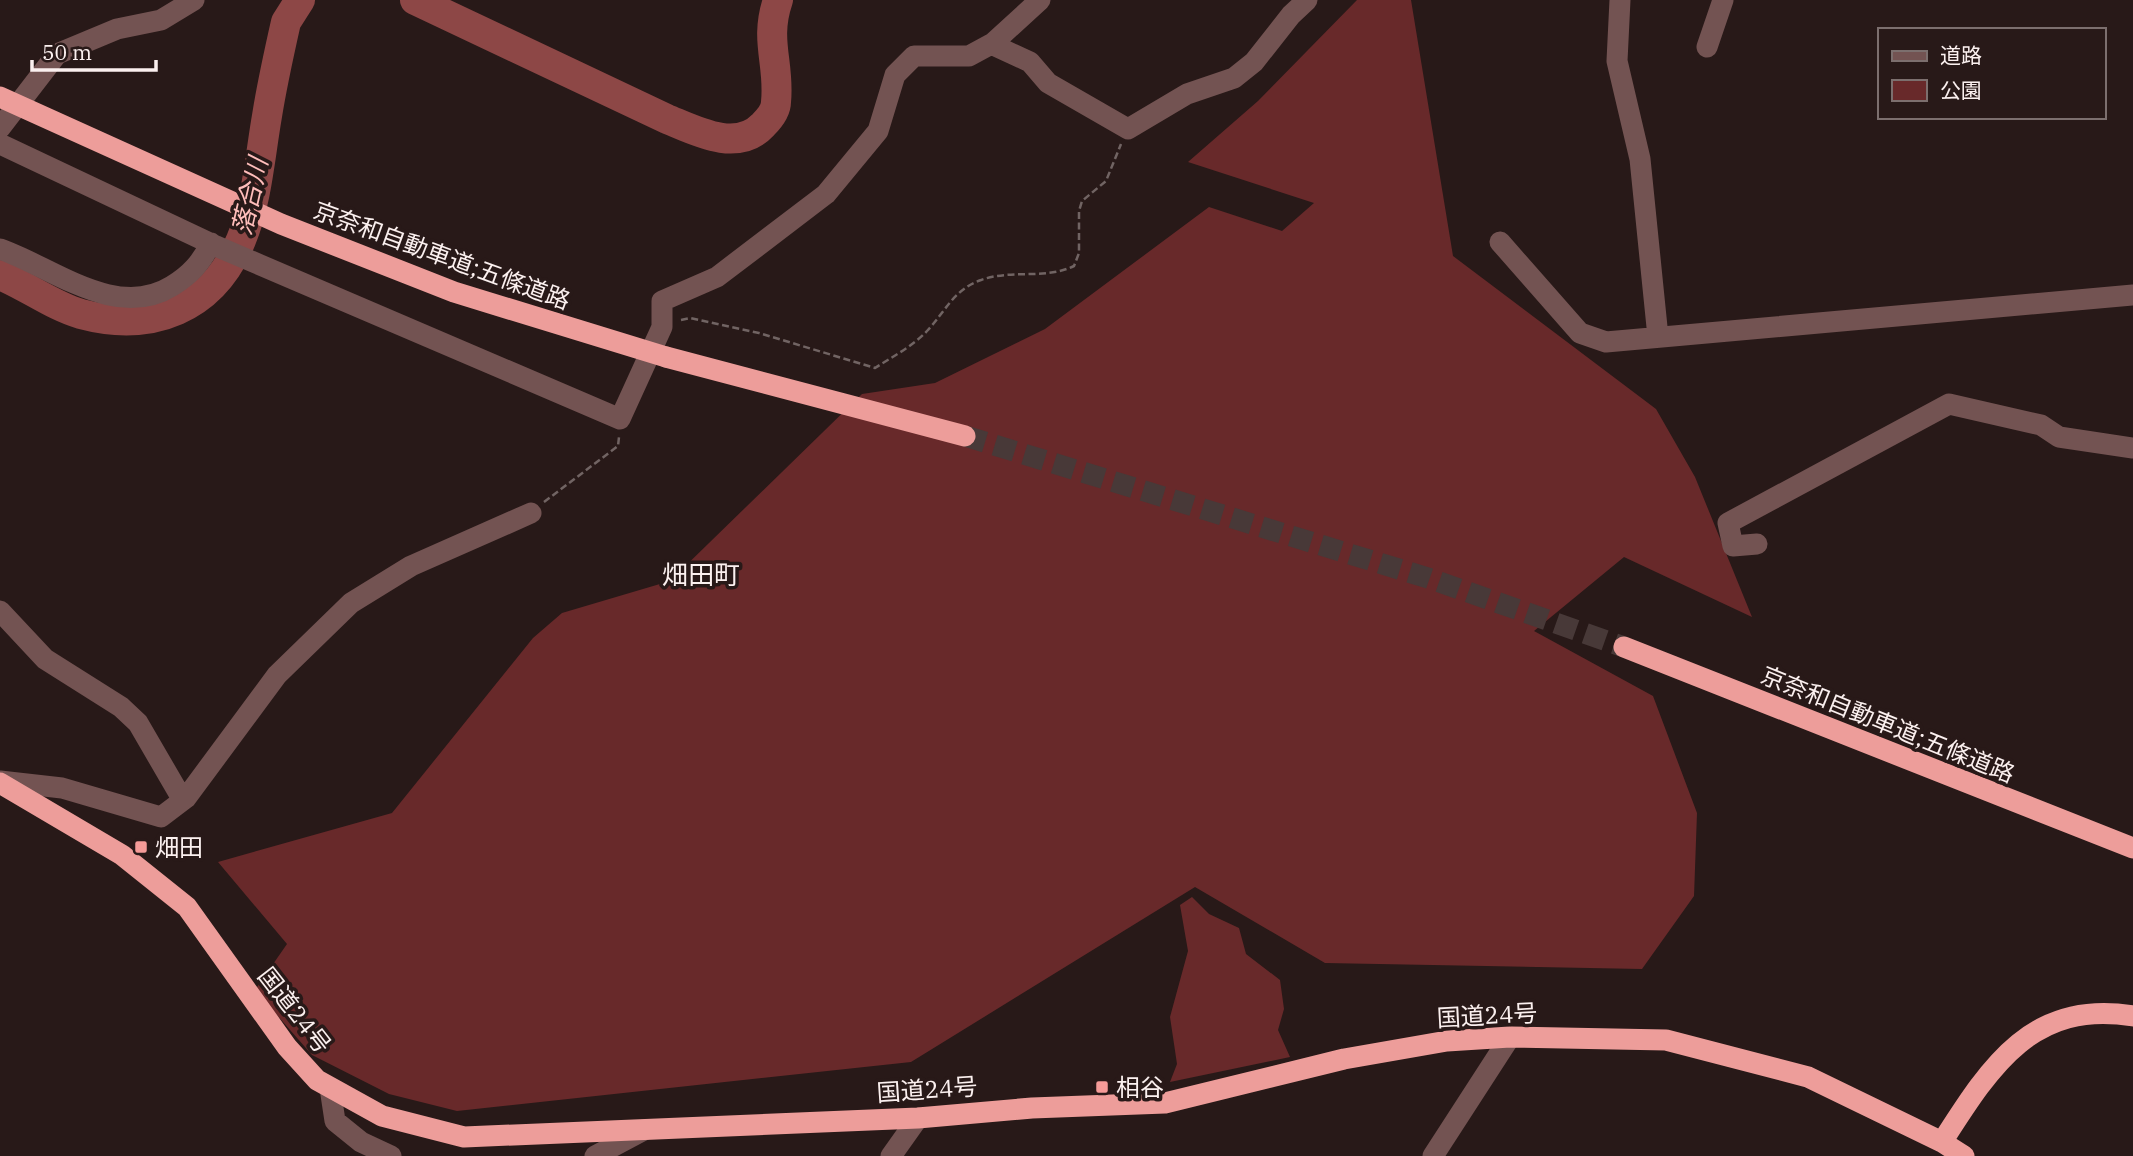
<svg xmlns="http://www.w3.org/2000/svg" width="2133" height="1156" font-family="'IBM Plex Serif','Noto Sans JP',serif">
	<rect width="100%" height="100%" fill="#281918"/>
	<path fill="#68292a" d="M 1357,0 L 1411,0 L 1453,256 L 1656,409 L 1695,477 L 1752,617 L 1624,557 L 1534,631 L 1653,696 L 1697,813 L 1694,896 L 1642,969 L 1325,963 L 1195,887 L 911,1062 L 457,1111 L 389,1094 L 312,1055 L 255,990 L 287,944 L 218,862 L 392,813 L 533,638 L 562,613 L 670,581 L 862,394 L 935,383 L 1045,329 L 1209,207 L 1282,231 L 1314,203 L 1188,162 L 1258,101 Z
		M 1192,897 L 1209,914 L 1239,928 L 1246,954 L 1280,980 L 1284,1009 L 1278,1030 L 1290,1057 L 1170,1082 L 1177,1064 L 1170,1017 L 1188,951 L 1180,905 Z"/>
	<g fill="none" stroke-linecap="round" stroke-linejoin="round">
		<path stroke="#8d4746" stroke-width="30" d="M 415,0 L 667,119 C 696,131 737,153 763,125 C 769,119 776,111 776,102 C 780,63 764,41 778,0
			M 0,275 C 27,286 53,306 81,314 C 152,333 213,309 241,240 C 257,202 260,156 267,116 C 272,84 279,53 286,22 L 300,0"/>
		<path stroke="#483938" stroke-width="21" stroke-dasharray="21 10" stroke-linecap="butt" d="M 965,436 L 1428,578 L 1624,647"/>
		<path stroke="#716463" stroke-width="2.5" stroke-dasharray="7 3.5" stroke-linecap="butt" d="M 681,320 L 690,318 L 759,333 L 875,368 C 892,357 913,346 927,331 C 945,312 954,289 981,280 C 1011,269 1045,280 1074,266 L 1079,253 L 1079,211 L 1082,201 L 1106,181 L 1121,144
			M 544,502 L 618,446 L 619,437"/>
		<path stroke="#735352" stroke-width="21" d="M 1620,0 L 1617,61 L 1640,159 L 1658,337
			M 991,44 L 1030,62 L 1048,83 L 1128,129 L 1187,94 L 1234,78 L 1254,62 L 1291,15 L 1307,0
			M 1707,47 L 1723,0
			M 0,128 L 57,54 L 117,29 L 161,20 L 194,0
			M 0,144 L 216,246 L 620,419 L 662,327 L 662,301 L 717,277 L 826,194 L 878,131 L 895,75 L 914,56 L 969,56 L 993,43 L 1040,0
			M 1500,242 L 1580,333 L 1606,342 L 2133,295
			M 0,249 C 52,267 116,321 172,286 C 190,275 201,263 211,243
			M 1757,544 L 1733,546 L 1728,523 L 1949,404 L 2041,425 L 2059,437 L 2133,448
			M 0,611 L 45,659 L 121,707 L 138,723 L 181,797 L 186,798
			M 0,781 L 62,788 L 161,817 L 186,798 L 277,675 L 351,603 L 411,566 L 531,513
			M 330,1088 L 335,1121 L 361,1142 L 391,1156
			M 595,1156 L 644,1130
			M 891,1156 L 918,1118
			M 1433,1156 L 1510,1037"/>
		<path stroke="#ed9d9a" stroke-width="21" d="M 666,357 L 965,436
			M 1624,647 L 2133,848
			M 0,783 L 122,855 L 187,907 L 287,1047 L 317,1080 L 382,1116 L 464,1137 L 918,1118 L 1032,1108 L 1165,1103 L 1344,1059 L 1447,1041 L 1510,1037 L 1666,1040 L 1808,1077 L 1942,1142 L 1964,1156
			M 1942,1142 C 1990,1067 2032,999 2133,1016"/>
		<path stroke="#ed9d9a" stroke-width="21" d="M 0,97 L 281,224 L 454,292 L 666,357"/>
	</g>
	<g fill="#f59b98" stroke="#281918" stroke-width="2.5">
		<rect x="134" y="840" width="14" height="14" rx="3.5"/>
		<rect x="1095" y="1080" width="14" height="14" rx="3.5"/>
	</g>
	<g text-anchor="middle" dominant-baseline="central" stroke-width="7" stroke-linejoin="round" paint-order="stroke">
		<g font-size="24" fill="#fbf0ef" stroke="#281918">
			<text transform="translate(442 255) rotate(20)">京奈和自動車道;五條道路</text>
			<text transform="translate(1888 724) rotate(22)">京奈和自動車道;五條道路</text>
			<text transform="translate(295 1010) rotate(52)">国道24号</text>
			<text transform="translate(1487 1015) rotate(-3)">国道24号</text>
			<text transform="translate(927 1089) rotate(-4)">国道24号</text>
		</g>
		<g font-size="24" fill="#fbf0ef" stroke="#281918" text-anchor="start">
			<text x="155" y="847">畑田</text>
			<text x="1116" y="1087">相谷</text>
		</g>
		<g font-size="26" font-style="italic" fill="#ffbebb" stroke="#281918">
			<text transform="translate(249 196) rotate(-77)">落合川</text>
		</g>
		<g font-size="26" fill="#fbf0ef" stroke="#281918">
			<text x="701" y="574">畑田町</text>
		</g>
	</g>
	<rect x="1878" y="28" width="228" height="91" fill="#281918" stroke="#7c6f6e" stroke-width="2"/>
	<rect x="1892" y="51" width="35" height="10" fill="#735352" stroke="#7c6f6e" stroke-width="2"/>
	<text x="1940" y="63" font-size="21" fill="#fbf0ef">道路</text>
	<rect x="1892" y="80" width="35" height="21" fill="#68292a" stroke="#7c6f6e" stroke-width="2"/>
	<text x="1940" y="98" font-size="21" fill="#fbf0ef">公園</text>
	<path d="M32 60v10h124v-10" fill="none" stroke="#fbf0ef" stroke-width="3.5"/>
	<text x="42" y="60" font-size="21" fill="#fbf0ef" stroke="#281918" stroke-width="5" paint-order="stroke">50 m</text>
</svg>
